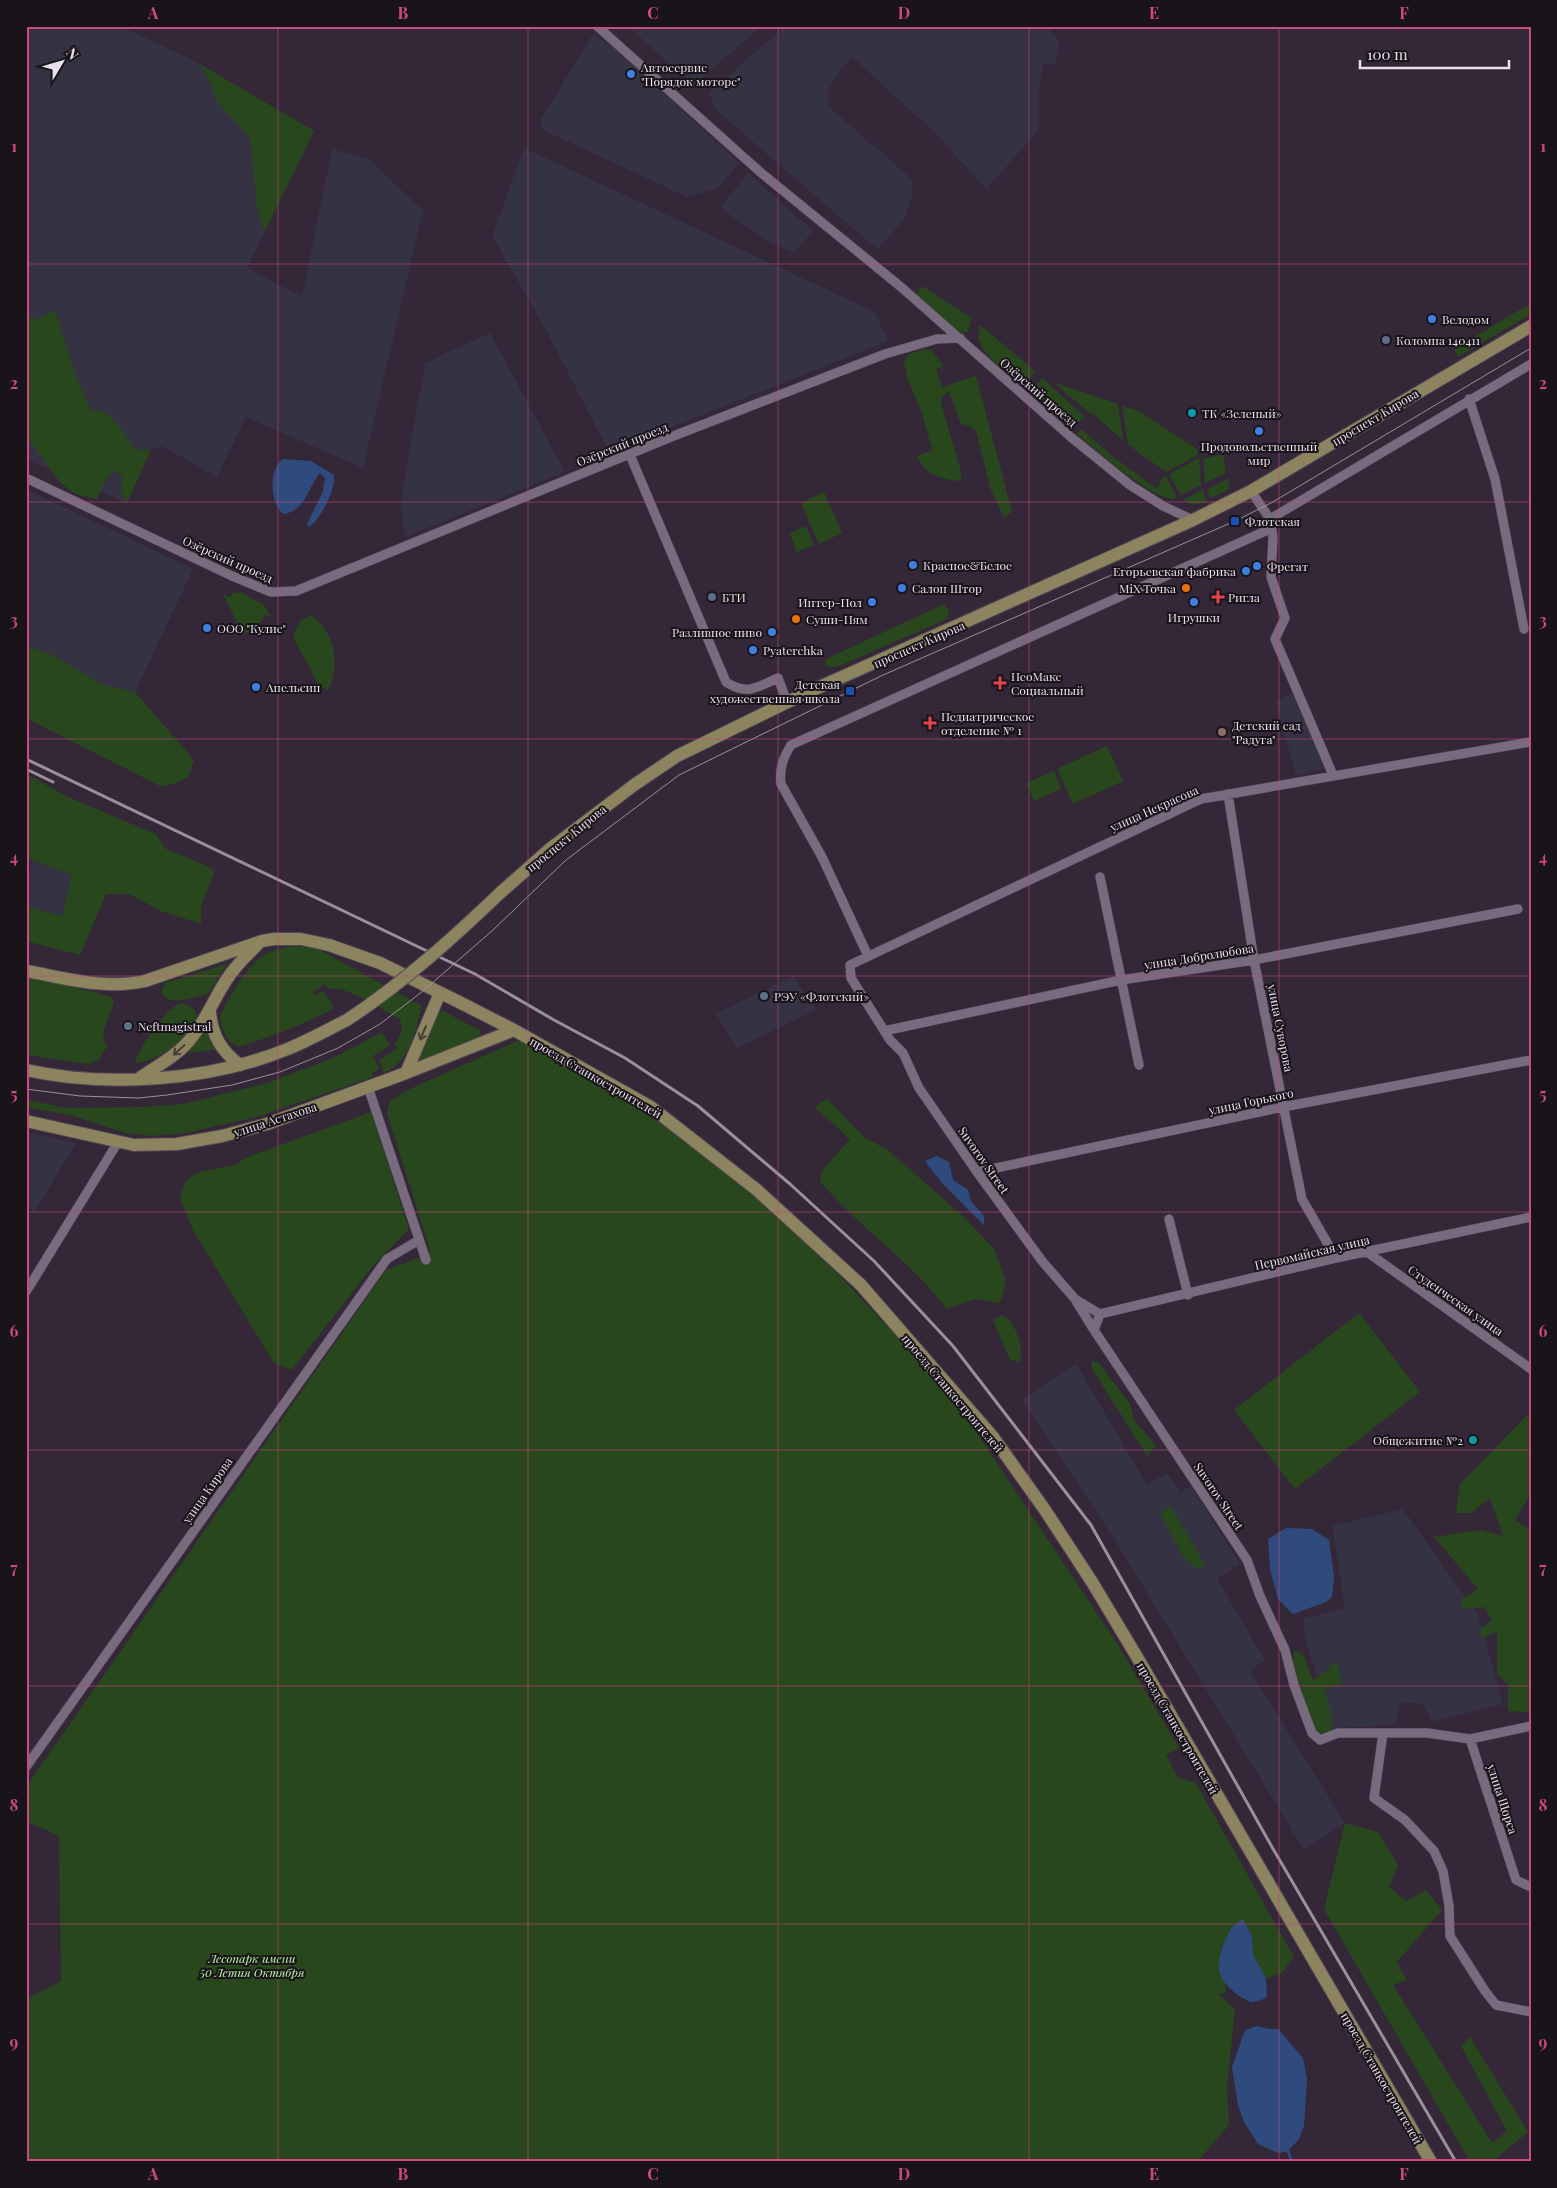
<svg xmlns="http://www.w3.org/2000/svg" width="1557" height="2188" font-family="'Playfair Display',serif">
	<rect width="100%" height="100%" fill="#342838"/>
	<path fill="#343243" d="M 26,26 L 121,26 L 198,63 L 314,131 L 247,268 L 302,297 L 332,149 L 368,159 L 423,210 L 363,468 L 246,417 L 217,477 L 162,446 L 151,450 L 127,503 L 26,459 Z
		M 628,26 L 762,26 L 693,86 Z
		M 785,26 L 1043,26 L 1050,30 L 1060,44 L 1055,64 L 1044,63 L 1038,92 L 1039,129 L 987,189 L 930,128 L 852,57 L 836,76 L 827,93 L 829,107 L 912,179 L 912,197 L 905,218 L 878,250 L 715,109 L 709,93 Z
		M 593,34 L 618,51 L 739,163 L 718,188 L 687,197 L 543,130 L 540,121 Z
		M 524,148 L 875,312 L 888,341 L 609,452 L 546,330 L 492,236 Z
		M 748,173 L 813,231 L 794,253 L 769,242 L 720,208 Z
		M 490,333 L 565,472 L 405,537 L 401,506 L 405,475 L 425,363 Z
		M 26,489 L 193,569 L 135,692 L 102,684 L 51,654 L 26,646 Z
		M 1292,693 L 1327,767 L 1296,776 L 1276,702 Z
		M 33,859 L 72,875 L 62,916 L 26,906 L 26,881 Z
		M 793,976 L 816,1010 L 737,1048 L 716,1014 Z
		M 26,1132 L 76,1143 L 35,1211 L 26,1206 Z
		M 1076,1364 L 1147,1485 L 1167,1473 L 1180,1492 L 1191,1486 L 1240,1564 L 1217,1579 L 1265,1660 L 1250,1671 L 1345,1823 L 1304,1850 L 1116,1542 L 1022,1400 Z
		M 1403,1509 L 1478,1615 L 1503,1704 L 1431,1722 L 1424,1704 L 1400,1702 L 1396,1725 L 1331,1728 L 1304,1633 L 1303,1619 L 1345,1608 L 1332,1526 Z"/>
	<path fill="#28471d" d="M 198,63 L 314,131 L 264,233 L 257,206 L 250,138 L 218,103 L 208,78 Z
		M 922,286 L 972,318 L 968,332 L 963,333 L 953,328 L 916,295 Z
		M 1531,303 L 1531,314 L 1458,357 L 1454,349 Z
		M 55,310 L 76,376 L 91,410 L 105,412 L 121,428 L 134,449 L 151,450 L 127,503 L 121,491 L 122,475 L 113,471 L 105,481 L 97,499 C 90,497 80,496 74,493 C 52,480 44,455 26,438 L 26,314 L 36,320 Z
		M 980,325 L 1035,371 L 1028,382 L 1020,381 C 1003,367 971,351 980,325 Z
		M 925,349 L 931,350 L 944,366 L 936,369 L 942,387 L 976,376 L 1012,512 L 1004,518 L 991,490 L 976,431 L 970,426 L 961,424 L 949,391 L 942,397 L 941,403 L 960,468 L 962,481 C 942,480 925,475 917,456 L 932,450 L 922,413 L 908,380 L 904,361 L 909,354 Z
		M 1042,378 L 1085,417 L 1072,427 L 1037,396 L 1035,388 Z
		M 1055,383 L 1118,404 L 1123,440 L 1092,413 L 1088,412 Z
		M 1122,406 L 1137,410 L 1197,449 L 1199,454 L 1167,472 L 1140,454 L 1128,444 Z
		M 1081,429 L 1112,456 L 1157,489 L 1162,479 L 1166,476 L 1177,498 C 1159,506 1093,447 1077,434 Z
		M 1223,454 L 1226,473 L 1205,483 L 1203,459 Z
		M 1199,458 L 1201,485 L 1181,495 L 1169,474 Z
		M 1229,478 L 1229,489 L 1211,498 L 1208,493 L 1208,489 Z
		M 1203,490 L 1206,502 C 1200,505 1188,505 1183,500 Z
		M 824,492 L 842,533 L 819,544 L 801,503 Z
		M 806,526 L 814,545 L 797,552 L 790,533 Z
		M 240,592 L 264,605 L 271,616 L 265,615 L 257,628 L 243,634 L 223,594 L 230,597 L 233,593 Z
		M 944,604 L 949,611 L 947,619 L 839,666 L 828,667 L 824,660 Z
		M 311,615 C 336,633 340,664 328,691 L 319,685 L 293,637 L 300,621 Z
		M 26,646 L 51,654 L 102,684 L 135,692 L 194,760 L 188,777 L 174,784 L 160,786 L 26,718 Z
		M 1107,746 L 1123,781 L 1073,804 L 1057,769 Z
		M 1054,771 L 1061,789 L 1034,801 L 1026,783 Z
		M 26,774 L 70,798 L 156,834 L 166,849 L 205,865 L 215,871 L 201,906 L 201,924 L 161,911 L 129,894 L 106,894 L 80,955 L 26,941 L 26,906 L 62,916 L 72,875 L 26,858 Z
		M 294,946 L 318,949 L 422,1006 C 415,1031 410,1062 384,1073 L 379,1060 L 398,1048 L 395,1043 C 402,1035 403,1030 400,1019 C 385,1011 344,984 329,989 L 325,984 L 313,992 L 315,995 L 323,991 L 332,1003 L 333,1009 C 302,1025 271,1037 238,1047 C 226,1040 221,1030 220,1016 C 231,994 249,958 275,950 C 281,948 288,947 294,946 Z
		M 227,964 L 209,993 C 196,997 169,1008 161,992 L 165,983 Z
		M 26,975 L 112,997 L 114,1002 L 104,1030 L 103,1042 L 108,1045 L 99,1059 L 89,1064 L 26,1055 Z
		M 182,1003 C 227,1016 156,1067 135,1062 C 141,1046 165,1007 182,1003 Z
		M 443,1011 L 481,1031 L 476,1041 L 420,1060 L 417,1058 L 435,1013 Z
		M 206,1031 L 209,1031 L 219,1049 L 180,1054 Z
		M 380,1033 L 383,1034 L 390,1045 L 373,1056 L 379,1069 L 371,1073 L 373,1077 L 260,1116 L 186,1133 L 152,1136 L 125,1133 L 71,1115 L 26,1107 L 26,1100 L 68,1108 L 139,1107 L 184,1104 L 267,1083 L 333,1058 Z
		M 524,1038 L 667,1127 L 758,1199 L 839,1275 L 914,1355 L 973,1427 L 1118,1645 L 1179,1748 L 1166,1755 L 1178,1778 L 1196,1783 L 1294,1957 L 1281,1974 L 1266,1978 L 1253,1955 L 1252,1936 L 1243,1920 L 1232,1928 L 1220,1974 L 1225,1983 L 1226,1993 L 1218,1993 L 1235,2010 L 1227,2088 L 1229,2125 L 1197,2162 L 26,2162 L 26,1999 L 61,1981 L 59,1836 L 26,1821 L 26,1787 L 386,1270 L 421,1257 L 425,1263 L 430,1250 L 387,1113 L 390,1101 L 412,1088 Z
		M 827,1099 L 864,1137 L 888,1150 L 964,1217 L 994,1249 L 1006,1281 L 1000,1303 L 975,1299 L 947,1309 C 920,1273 885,1246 853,1216 C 841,1205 831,1193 820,1182 L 821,1172 L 850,1139 L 814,1107 Z
		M 371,1112 L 409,1229 L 372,1267 L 292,1370 L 274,1363 L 193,1230 L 180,1198 L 185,1182 L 198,1172 L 235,1165 L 245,1158 Z
		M 1359,1313 L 1420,1392 L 1295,1489 L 1234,1410 Z
		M 999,1316 L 1004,1316 C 1018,1326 1022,1346 1021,1362 L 1010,1360 L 993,1321 Z
		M 1092,1361 L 1098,1362 L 1130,1404 L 1134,1420 L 1156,1446 L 1147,1456 L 1091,1367 Z
		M 1531,1411 L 1531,1494 L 1515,1520 L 1531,1530 L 1531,1712 L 1508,1711 L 1508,1684 L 1497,1675 L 1497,1631 L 1481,1639 L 1480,1629 L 1492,1620 L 1484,1607 L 1463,1609 L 1461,1600 L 1478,1589 L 1434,1537 L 1480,1530 L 1503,1536 L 1490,1498 L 1471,1513 L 1456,1513 L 1460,1484 Z
		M 1171,1506 L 1205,1565 L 1197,1569 L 1183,1557 L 1160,1513 Z
		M 1295,1650 L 1304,1656 L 1313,1680 L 1326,1671 L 1336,1661 L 1342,1683 L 1324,1690 L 1331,1712 L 1332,1731 L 1327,1734 L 1315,1731 C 1309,1703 1286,1678 1295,1650 Z
		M 1345,1823 L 1378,1832 L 1398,1865 L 1389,1887 L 1406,1901 L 1426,1890 L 1442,1910 L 1397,1962 L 1407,1980 L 1393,1985 L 1492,2143 L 1507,2131 L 1461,2046 L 1470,2037 L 1528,2132 L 1492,2162 L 1470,2162 L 1324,1909 Z"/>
	<path fill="#2f4b7e" d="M 283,459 L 311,461 L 334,475 C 336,489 321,519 309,527 L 307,524 L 323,491 L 325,478 L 320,473 C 306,490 306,511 283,514 C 270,502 268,470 283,459 Z
		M 937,1156 L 949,1162 L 953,1180 L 968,1190 L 971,1201 L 984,1216 L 984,1225 L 942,1183 L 925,1161 Z
		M 1286,1528 L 1312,1529 L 1329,1540 L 1334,1577 L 1332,1597 L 1326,1602 L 1293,1614 L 1278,1599 L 1270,1569 L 1268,1539 Z
		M 1243,1919 L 1252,1936 L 1253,1955 L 1266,1978 L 1267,1997 C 1263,1999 1258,2002 1252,2002 C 1242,2000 1223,1985 1220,1974 C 1216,1962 1224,1940 1231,1929 C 1233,1925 1239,1922 1243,1919 Z
		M 1257,2026 L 1270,2029 L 1278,2029 L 1303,2058 L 1307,2079 L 1304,2126 L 1299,2139 L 1288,2151 L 1278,2153 L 1258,2144 L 1244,2122 L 1238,2105 L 1232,2067 L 1245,2030 Z"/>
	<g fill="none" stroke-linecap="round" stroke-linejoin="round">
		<path stroke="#2f4b7e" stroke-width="3" d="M 1288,2151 L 1292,2162"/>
		<defs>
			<path id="street" d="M 597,26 L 759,171 L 901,287 L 1072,438 L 1130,485 L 1163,506 L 1193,520
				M 1469,399 L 1495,479 L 1524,629
				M 630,455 L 726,682 C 747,696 757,687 778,678 L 787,702
				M 26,478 L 232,576 L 271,592 L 296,591 L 671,437 L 885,354 L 937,339 L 960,338
				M 1251,491 L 1270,519 L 1273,537 L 1271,577 L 1285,618 L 1275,639 L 1333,775
				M 1270,519 L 1531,364
				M 1228,794 L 1254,960 L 1302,1199 L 1336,1258
				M 1100,877 L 1139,1065
				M 868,956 L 822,857 L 781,784 C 779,769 783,758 791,745 L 1272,528
				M 884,1031 L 1121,980 L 1254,960 L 1518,909
				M 368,1087 L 426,1260
				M 977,1172 L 1283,1107 L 1531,1060
				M 1169,1219 L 1188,1295
				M 1367,1252 L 1531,1369
				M 26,1292 L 118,1142
				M 1076,1301 L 1094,1330
				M 1100,1314 L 1075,1299 L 1042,1261 L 977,1172 L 919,1088 L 903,1053 L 890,1040 L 851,978 L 850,965 L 1201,799 L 1530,742
				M 1100,1314 L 1094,1330 L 1247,1560 L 1260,1596 L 1285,1650 L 1294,1685 L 1312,1733 L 1320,1740 L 1338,1733 L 1427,1733 L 1470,1739 L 1531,1726
				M 1100,1314 L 1336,1258 L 1531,1217
				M 1383,1733 L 1374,1798 L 1405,1820 L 1434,1851 L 1443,1871 L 1449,1906 L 1450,1936 L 1485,1991 L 1496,2005 L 1531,2012
				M 1470,1739 L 1516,1880 L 1531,1887
				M 26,1767 L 387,1259 L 419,1240"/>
			<path id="secondary" d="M 500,893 L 551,848 L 634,785 L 677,756 L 804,694 L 1193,520 L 1251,491 L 1531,326
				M 26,971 C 66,978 105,990 145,981 L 262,941 L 274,939 L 301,939 L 329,945 L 380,963 L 463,1004 L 514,1030 L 651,1107 L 757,1190 L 861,1285 L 993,1437 L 1045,1510 L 1092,1582 L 1137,1657 L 1431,2162
				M 210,1012 C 212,1035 221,1051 240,1065
				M 26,1070 C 107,1088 208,1081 285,1050 C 306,1042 327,1030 347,1020
				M 406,1073 L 440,993
				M 141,1077 C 157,1066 175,1057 188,1042 C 205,1023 213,1000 227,979 C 235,966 247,955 258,944
				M 26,1121 L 134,1145 L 177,1144 L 222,1136 L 267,1124 L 406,1073 L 514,1030"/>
		</defs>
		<use href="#street" stroke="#514654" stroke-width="10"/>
		<use href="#secondary" stroke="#514654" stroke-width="14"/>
		<use href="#street" stroke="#796b7e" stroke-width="9"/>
		<use href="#secondary" stroke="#8c845f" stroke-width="12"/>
		<path stroke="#9a909d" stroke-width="1" d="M 26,1089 L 80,1096 L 139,1098 L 167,1095 L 232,1085 L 280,1072 L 338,1048 L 380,1024 L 423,991 L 493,930 L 566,860 L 679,775 L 883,675 L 1235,521 L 1271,503 L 1531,348"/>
		<path stroke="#9a909d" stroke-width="3" d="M 26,759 L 475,974 L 554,1020 L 625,1058 L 698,1106 L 790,1184 L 874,1261 L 953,1346 L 1091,1525 L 1272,1847 L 1456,2162
			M 26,769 L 53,782"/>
		<defs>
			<path id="secondary-bridge" d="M 347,1020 C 403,983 452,939 500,893"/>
		</defs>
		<use href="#secondary-bridge" stroke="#514654" stroke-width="14" stroke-linecap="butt"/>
		<use href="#secondary-bridge" stroke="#8c845f" stroke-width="12"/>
	</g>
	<defs><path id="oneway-shaft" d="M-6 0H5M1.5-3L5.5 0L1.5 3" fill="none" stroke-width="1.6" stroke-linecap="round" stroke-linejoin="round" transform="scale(1.25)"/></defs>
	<g stroke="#474036">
		<use href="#oneway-shaft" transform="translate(423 1033) rotate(113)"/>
		<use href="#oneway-shaft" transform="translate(179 1050) rotate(138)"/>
	</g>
	<path fill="none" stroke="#cc4a7f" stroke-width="1" stroke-opacity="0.55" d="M 278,26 L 278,2162M 528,26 L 528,2162M 778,26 L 778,2162M 1029,26 L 1029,2162M 1279,26 L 1279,2162M 26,264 L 1531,264M 26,502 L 1531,502M 26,739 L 1531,739M 26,976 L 1531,976M 26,1212 L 1531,1212M 26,1450 L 1531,1450M 26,1686 L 1531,1686M 26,1924 L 1531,1924"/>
	<g fill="#3f7fe0" stroke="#19131a" stroke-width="2">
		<circle cx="631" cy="74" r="5"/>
		<circle cx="1432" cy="319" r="5"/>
		<circle cx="1259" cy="431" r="5"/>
		<circle cx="913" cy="565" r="5"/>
		<circle cx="1257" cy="566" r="5"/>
		<circle cx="1246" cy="571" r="5"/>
		<circle cx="902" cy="588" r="5"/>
		<circle cx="872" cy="602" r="5"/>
		<circle cx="1194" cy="602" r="5"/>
		<circle cx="207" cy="628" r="5"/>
		<circle cx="772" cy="632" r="5"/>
		<circle cx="753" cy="650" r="5"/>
		<circle cx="256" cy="687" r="5"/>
	</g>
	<g fill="#5c6f8a" stroke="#19131a" stroke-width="2">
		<circle cx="1386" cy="340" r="5"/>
		<circle cx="712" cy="597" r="5"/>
		<circle cx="764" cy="996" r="5"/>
		<circle cx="128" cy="1026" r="5"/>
	</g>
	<g fill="#0f9aa8" stroke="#19131a" stroke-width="2">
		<circle cx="1192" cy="413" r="5"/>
		<circle cx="1473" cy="1440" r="5"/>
	</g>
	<g fill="#1a4fb4" stroke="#19131a" stroke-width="2">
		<rect x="1230" y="516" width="10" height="10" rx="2.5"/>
		<rect x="845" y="686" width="10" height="10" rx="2.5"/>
	</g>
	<g fill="#e8710a" stroke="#19131a" stroke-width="2">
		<circle cx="1186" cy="588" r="5"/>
		<circle cx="796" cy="619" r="5"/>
	</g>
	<g fill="#e0444e" stroke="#19131a" stroke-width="2">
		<path d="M1215.5 589.5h5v5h5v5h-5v5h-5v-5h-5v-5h5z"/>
		<path d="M997.5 675.5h5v5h5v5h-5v5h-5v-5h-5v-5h5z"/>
		<path d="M927.5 715.5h5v5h5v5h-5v5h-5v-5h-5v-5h5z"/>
	</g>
	<circle fill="#8d6e63" stroke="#19131a" stroke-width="2" cx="1222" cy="732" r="5"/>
	<g text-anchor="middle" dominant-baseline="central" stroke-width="4" stroke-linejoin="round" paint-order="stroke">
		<g font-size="12" fill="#e8e0ea" stroke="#19131a" text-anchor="start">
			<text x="641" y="67">Автосервис<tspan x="641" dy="14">"Порядок моторс"</tspan></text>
			<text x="1442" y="319">Велодом</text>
			<text x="1396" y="340">Коломна 140411</text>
			<text x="1202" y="413">ТК «Зеленый»</text>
			<text x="1259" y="446" text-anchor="middle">Продовольственный<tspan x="1259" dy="14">мир</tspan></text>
			<text x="1245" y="521">Флотская</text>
			<text x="923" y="565">Красное&amp;Белое</text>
			<text x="1267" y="566">Фрегат</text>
			<text x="1236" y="571" text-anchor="end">Егорьевская фабрика</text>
			<text x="912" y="588">Салон Штор</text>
			<text x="1176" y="588" text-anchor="end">MiX Точка</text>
			<text x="722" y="597">БТИ</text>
			<text x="1228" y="597">Ригла</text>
			<text x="862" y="602" text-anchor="end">Интер-Пол</text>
			<text x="1194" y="617" text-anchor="middle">Игрушки</text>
			<text x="806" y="619">Суши-Ням</text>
			<text x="217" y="628">ООО "Кулис"</text>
			<text x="762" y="632" text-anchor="end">Разливное пиво</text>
			<text x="763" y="650">Pyaterchka</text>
			<text x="1011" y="676">НеоМакс<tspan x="1011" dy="14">Социальный</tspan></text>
			<text x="840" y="684" text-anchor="end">Детская<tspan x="840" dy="14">художественная школа</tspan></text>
			<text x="266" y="687">Апельсин</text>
			<text x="941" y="716">Педиатрическое<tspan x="941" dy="14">отделение № 1</tspan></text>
			<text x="1232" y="725">Детский сад<tspan x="1232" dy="14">"Радуга"</tspan></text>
			<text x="774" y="996">РЭУ «Флотский»</text>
			<text x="138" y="1026">Neftmagistral</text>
			<text x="1463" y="1440" text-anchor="end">Общежитие №2</text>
		</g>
		<g font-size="12" fill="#e8e0ea" stroke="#19131a">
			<text transform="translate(1039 392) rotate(41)">Озёрский проезд</text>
			<text transform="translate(1375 417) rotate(-31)">проспект Кирова</text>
			<text transform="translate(622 444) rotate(-22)">Озёрский проезд</text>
			<text transform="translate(228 559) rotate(24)">Озёрский проезд</text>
			<text transform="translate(919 644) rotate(-24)">проспект Кирова</text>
			<text transform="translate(1154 808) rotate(-24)">улица Некрасова</text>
			<text transform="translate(566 838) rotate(-39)">проспект Кирова</text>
			<text transform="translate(1199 956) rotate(-9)">улица Добролюбова</text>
			<text transform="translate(1281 1028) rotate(79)">улица Суворова</text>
			<text transform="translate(596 1077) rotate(30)">проезд Станкостроителей</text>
			<text transform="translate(1251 1101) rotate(-12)">улица Горького</text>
			<text transform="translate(275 1119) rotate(-18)">улица Астахова</text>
			<text transform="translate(984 1160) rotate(55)">Suvorov Street</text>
			<text transform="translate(1312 1252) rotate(-13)">Первомайская улица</text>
			<text transform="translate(1456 1300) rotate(35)">Студенческая улица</text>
			<text transform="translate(953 1393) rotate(50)">проезд Станкостроителей</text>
			<text transform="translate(207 1490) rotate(-55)">улица Кирова</text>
			<text transform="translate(1219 1496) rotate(56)">Suvorov Street</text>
			<text transform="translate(1178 1728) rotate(60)">проезд Станкостроителей</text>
			<text transform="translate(1503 1799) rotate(72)">улица Щорса</text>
			<text transform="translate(1382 2078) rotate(60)">проезд Станкостроителей</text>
		</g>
		<g font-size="12" font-style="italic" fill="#b8f4a4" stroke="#19131a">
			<text x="252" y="1958">Лесопарк имени<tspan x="252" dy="14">50 Летия Октября</tspan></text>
		</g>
	</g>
	<rect width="1557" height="2188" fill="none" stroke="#19131a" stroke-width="55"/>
	<g transform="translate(62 62) rotate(52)" stroke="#19131a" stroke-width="4" paint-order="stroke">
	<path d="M0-4L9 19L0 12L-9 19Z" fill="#e8e0ea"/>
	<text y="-8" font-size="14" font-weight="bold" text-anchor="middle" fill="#e8e0ea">N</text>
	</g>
	<path d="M1360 60v8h149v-8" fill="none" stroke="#e8e0ea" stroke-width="2.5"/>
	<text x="1367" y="60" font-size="15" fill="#e8e0ea" stroke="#19131a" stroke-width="4" paint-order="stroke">100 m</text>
	<rect x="28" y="28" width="1502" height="2132" fill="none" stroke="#cc4a7f" stroke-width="2"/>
	<g font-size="16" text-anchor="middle" font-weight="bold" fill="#cc4a7f">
		<text x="153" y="19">A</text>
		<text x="403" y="19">B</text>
		<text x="653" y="19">C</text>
		<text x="904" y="19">D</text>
		<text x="1154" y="19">E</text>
		<text x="1404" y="19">F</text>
		<text x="14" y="152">1</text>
		<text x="1543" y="152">1</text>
		<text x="14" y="389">2</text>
		<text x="1543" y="389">2</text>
		<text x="14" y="626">3</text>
		<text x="1543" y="626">3</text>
		<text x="14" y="863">4</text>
		<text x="1543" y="863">4</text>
		<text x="14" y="1100">5</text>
		<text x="1543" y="1100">5</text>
		<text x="14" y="1337">6</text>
		<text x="1543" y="1337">6</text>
		<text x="14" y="1574">7</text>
		<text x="1543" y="1574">7</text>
		<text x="14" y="1811">8</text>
		<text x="1543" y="1811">8</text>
		<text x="14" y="2048">9</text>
		<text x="1543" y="2048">9</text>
		<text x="153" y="2180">A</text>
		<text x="403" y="2180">B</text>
		<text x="653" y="2180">C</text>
		<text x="904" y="2180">D</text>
		<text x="1154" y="2180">E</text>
		<text x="1404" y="2180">F</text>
	</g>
</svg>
